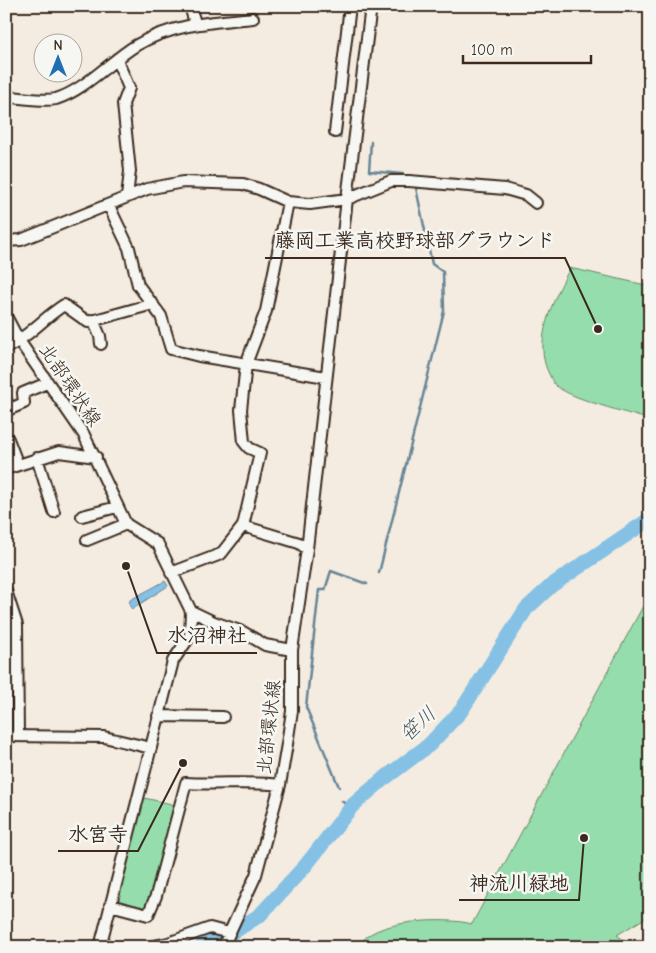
<svg xmlns="http://www.w3.org/2000/svg" width="656" height="953" font-family="'Comic Neue','Klee One',sans-serif">
	<rect width="100%" height="100%" fill="#f4ece1"/>
	<filter id="ink" filterUnits="userSpaceOnUse"><feTurbulence type="fractalNoise" baseFrequency=".02" numOctaves="2"/><feDisplacementMap in="SourceGraphic" scale="10" xChannelSelector="R" yChannelSelector="G"/><feConvolveMatrix kernelMatrix="1 2 1 2 8 2 1 2 1" color-interpolation-filters="sRGB"/></filter>
	<g filter="url(#ink)">
		<path fill="#95ddac" stroke="#688465" d="M 570,268 L 650,286 L 650,420 C 626,412 574,400 556,386 C 553,384 552,379 550,376 C 531,341 554,299 570,268 Z
			M 650,593 L 650,915 L 617,935 L 628,943 L 626,947 L 359,947 C 368,919 448,917 472,924 Z
			M 144,798 L 172,804 L 174,807 L 150,904 L 146,910 L 113,902 L 139,801 Z"/>
		<path fill="#85c1e4" stroke="#678595" d="M 165,581 L 168,586 L 132,609 L 129,605 L 130,600 Z"/>
		<g fill="none" stroke-linecap="round" stroke-linejoin="round">
			<path stroke="#678595" stroke-width="2.5" d="M 340,138 L 349,55
				M 371,142 L 369,171 L 403,174
				M 379,573 L 444,311 L 443,272 L 432,264 L 416,188
				M 339,787 L 306,707 L 319,590 L 325,590 L 331,571 L 367,584
				M 342,801 L 350,809"/>
			<path stroke="#85c1e4" stroke-width="15" d="M 201,947 L 235,931 L 260,915 L 306,865 L 353,805 L 381,781 L 429,745 L 461,711 L 526,609 L 552,585 L 650,519"/>
			<defs>
				<path id="minor" d="M 190,6 L 195,23
					M 117,60 L 129,88 L 123,104 L 130,171 L 127,197
					M 6,97 C 21,97 42,102 56,99 C 83,91 111,61 135,46 C 172,24 211,22 253,18
					M 335,132 L 350,6
					M 109,206 L 129,248 L 138,285 L 161,316 L 171,349 L 199,356 L 326,377
					M 6,241 L 21,240 L 147,189 L 183,182 L 243,184 L 259,189 L 288,202 L 310,204 L 347,199 L 391,181 L 409,181 L 505,189 L 526,195 L 536,203
					M 6,316 L 18,339 L 84,435 L 126,524 L 158,544 L 191,611 L 214,622 L 243,632 L 265,645 L 292,650
					M 93,320 L 100,336 L 101,344
					M 6,348 C 29,337 43,318 64,305 L 88,322 L 153,304
					M 6,400 L 10,409 L 24,403 L 23,393 L 47,383
					M 8,439 L 18,465
					M 37,458 L 54,512
					M 6,469 L 59,452 L 96,457
					M 82,516 L 117,507
					M 243,526 L 260,453 L 249,448 L 244,442 L 241,410 L 246,364 L 266,311 L 288,202
					M 87,540 L 126,524
					M 171,573 L 221,554 L 243,526 L 299,543 L 307,549
					M 6,591 L 17,625 L 18,736
					M 158,716 L 223,717
					M 6,736 L 104,737 L 151,748
					M 110,905 L 148,915 L 156,896 L 186,783 C 217,785 248,781 280,785
					M 100,947 L 173,661 L 190,636 L 191,611
					M 149,947 L 168,943 L 210,928 L 229,933
					M 223,947 L 256,875 L 280,785 L 287,744 L 292,711 L 292,650 L 307,549 L 347,199 L 371,6"/>
			</defs>
			<use href="#minor" stroke="#3b2a1e" stroke-width="14"/>
			<use href="#minor" stroke="#f6f6f2" stroke-width="10"/>
		</g>
	</g>
	<g text-anchor="middle" dominant-baseline="central" stroke-width="5" stroke-linejoin="round" paint-order="stroke">
		<g font-size="19" fill="#3b2a1e" stroke="#f6f6f2">
			<text transform="translate(70 385) rotate(56)">北部環状線</text>
			<text transform="translate(269 727) rotate(-84)">北部環状線</text>
		</g>
		<g font-size="20" font-style="italic" fill="#515759" stroke="#f6f6f2">
			<text transform="translate(418 724) rotate(-43)">笹川</text>
		</g>
	</g>
	<path fill="none" stroke="#3b2a1e" stroke-width="2" d="M598 329L565 258H265M126 566L157 653H257M183 763L138 851H58M584 838L579 900H459"/>
	<g fill="#3b2a1e" stroke="#f6f6f2" stroke-width="2">
		<circle cx="598" cy="329" r="5"/>
		<circle cx="126" cy="566" r="5"/>
		<circle cx="183" cy="763" r="5"/>
		<circle cx="584" cy="838" r="5"/>
	</g>
	<g font-size="20" text-anchor="middle" font-weight="bold" fill="#3b2a1e" stroke="#f6f6f2" stroke-width="5" stroke-linejoin="round" paint-order="stroke">
		<text x="415" y="247">藤岡工業高校野球部グラウンド</text>
		<text x="207" y="642">水沼神社</text>
		<text x="98" y="841">水宮寺</text>
		<text x="519" y="890">神流川緑地</text>
	</g>
	<rect width="656" height="953" fill="none" stroke="#f6f6f2" stroke-width="25"/>
	<rect x="12" y="12" width="631" height="928" fill="none" stroke="#3b2a1e" stroke-width="2" filter="url(#ink)"/>
	<g transform="translate(58 58)"><circle r="24" fill="#f6f6f2" stroke="#aba49d"/>
	<path d="M0-4L9 19L0 12L-9 19Z" fill="#1f6fb2"/>
	<text y="-8" font-size="14" font-weight="bold" text-anchor="middle" fill="#3b2a1e">N</text>
	</g>
	<path d="M463 55v8h128v-8" fill="none" stroke="#3b2a1e" stroke-width="2.5"/>
	<text x="471" y="55" font-size="15" fill="#3b2a1e" stroke="#f6f6f2" stroke-width="4" paint-order="stroke">100 m</text>
</svg>
